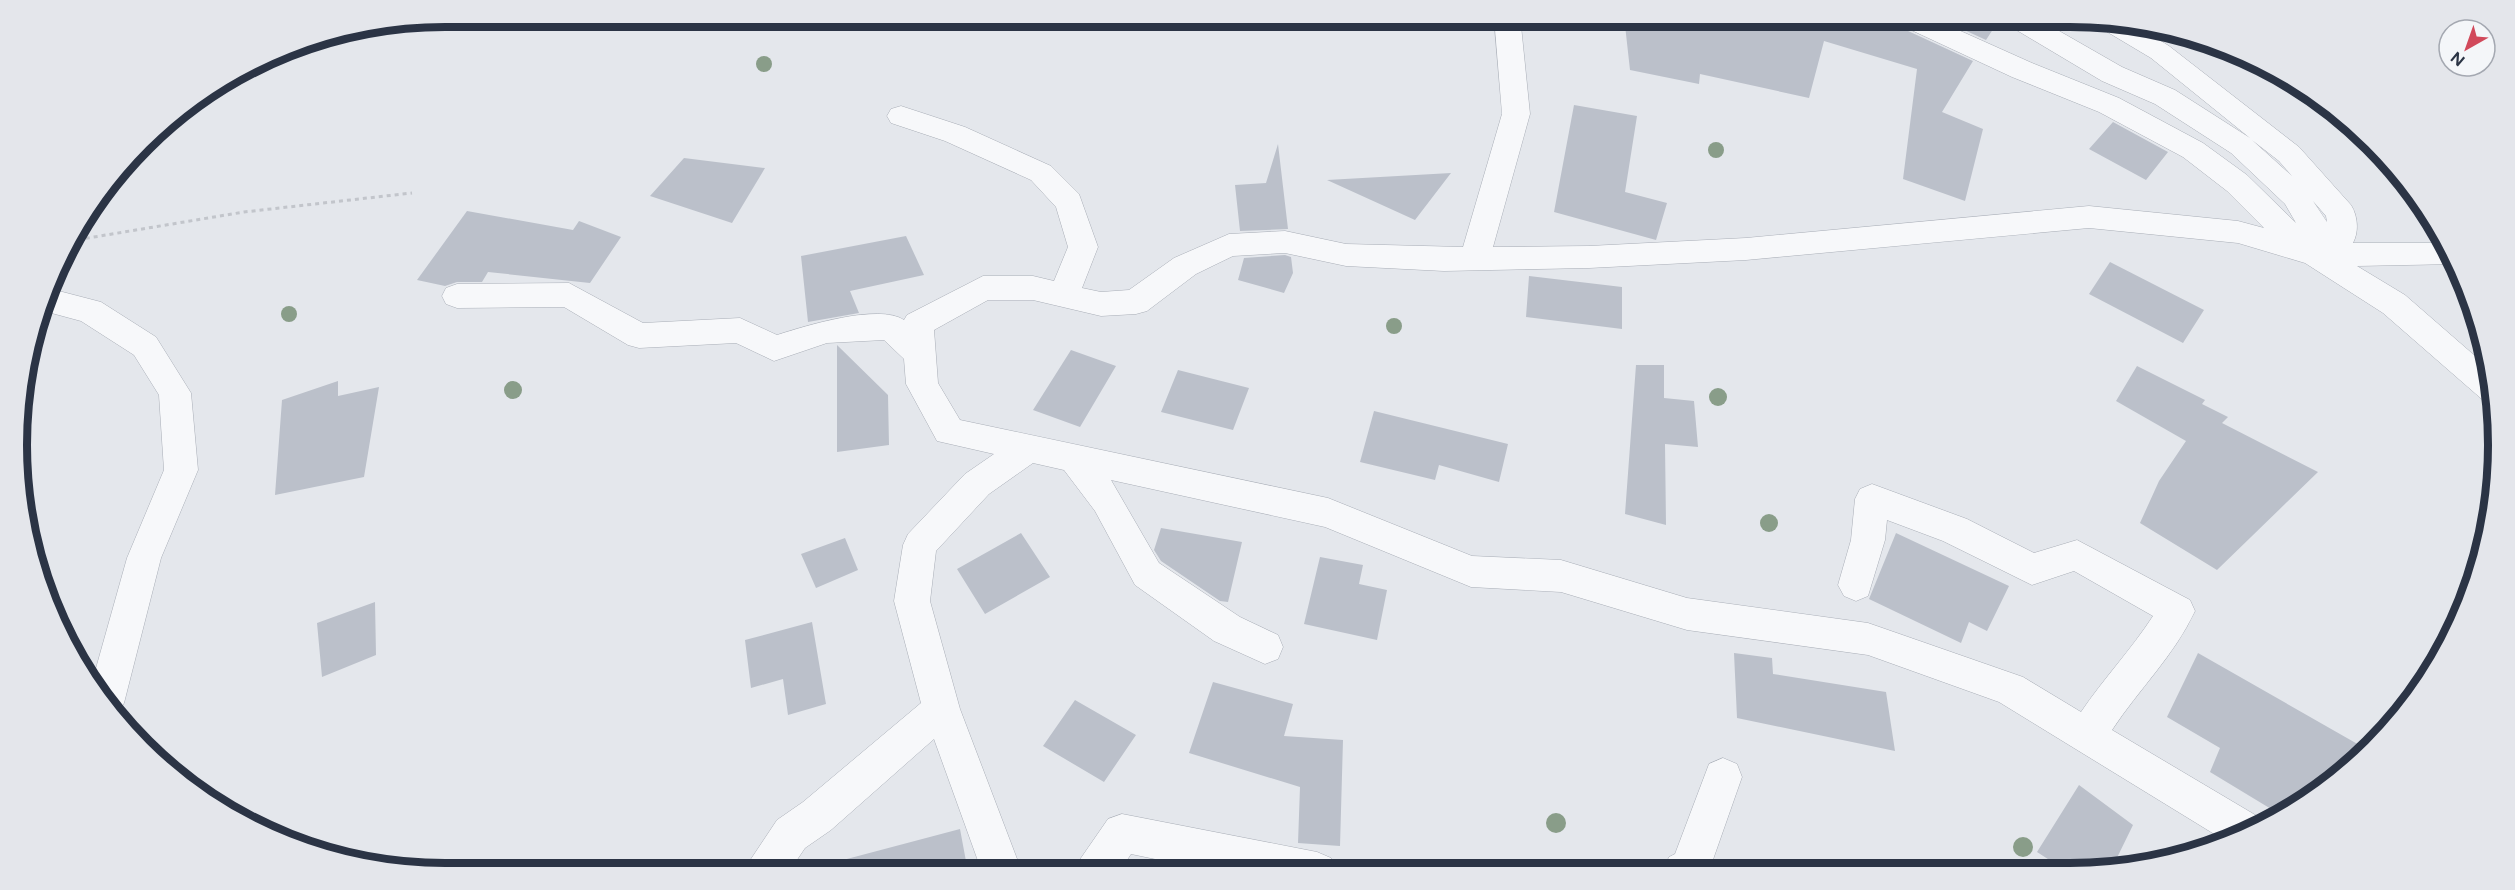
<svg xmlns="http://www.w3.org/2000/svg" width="2515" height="890" font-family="Figtree,sans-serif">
	<rect width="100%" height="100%" fill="#e4e7ec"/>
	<path fill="#bbc0ca" d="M 1624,16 L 1888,16 L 1893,24 L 1973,61 L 1942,112 L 1983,129 L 1965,201 L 1903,179 L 1917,69 L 1824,41 L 1809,98 L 1700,74 L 1699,84 L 1630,70 Z
		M 1934,16 L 1997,16 L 1999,20 L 1986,40 Z
		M 1574,105 L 1637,116 L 1625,192 L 1667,203 L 1656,240 L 1554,212 Z
		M 2113,122 L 2168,152 L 2146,180 L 2089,149 Z
		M 1278,144 L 1288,229 L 1240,231 L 1235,185 L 1266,183 Z
		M 684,158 L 765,168 L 732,223 L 650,196 Z
		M 1451,173 L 1415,220 L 1327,180 Z
		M 467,211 L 573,230 L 579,221 L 621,237 L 590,283 L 488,272 L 482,282 L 457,282 L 445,286 L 417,280 Z
		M 906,236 L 924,275 L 850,291 L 859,313 L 808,322 L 801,256 Z
		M 1285,255 L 1291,257 L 1293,273 L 1284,293 L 1238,280 L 1244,258 Z
		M 2110,262 L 2204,310 L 2183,343 L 2089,294 Z
		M 1529,276 L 1622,287 L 1622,329 L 1526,317 Z
		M 837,345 L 888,395 L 889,445 L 837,452 Z
		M 1071,350 L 1116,366 L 1080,427 L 1033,410 Z
		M 1636,365 L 1664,365 L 1664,398 L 1694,401 L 1698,447 L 1665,444 L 1666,525 L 1625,514 Z
		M 2137,366 L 2205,400 L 2202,404 L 2228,417 L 2222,423 L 2318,472 L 2217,570 L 2140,523 L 2159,481 L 2186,441 L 2116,401 Z
		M 1178,370 L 1249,388 L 1233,430 L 1161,412 Z
		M 338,381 L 338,396 L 379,387 L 364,477 L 275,495 L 282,400 Z
		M 1374,411 L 1508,444 L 1499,482 L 1439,465 L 1435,480 L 1360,462 Z
		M 1161,528 L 1242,542 L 1228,602 L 1220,601 L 1161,561 L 1154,550 Z
		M 1021,533 L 1050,577 L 985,614 L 957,569 Z
		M 1896,533 L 2009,586 L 1987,631 L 1969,622 L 1961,643 L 1869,599 Z
		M 845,538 L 858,570 L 816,588 L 801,554 Z
		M 1320,557 L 1363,565 L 1359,584 L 1387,590 L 1377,640 L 1304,624 Z
		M 375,602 L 376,655 L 322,677 L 317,623 Z
		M 812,622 L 826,704 L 788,715 L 783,679 L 751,688 L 745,640 Z
		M 1734,653 L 1772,658 L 1773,674 L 1886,692 L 1895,751 L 1737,718 Z
		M 2198,653 L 2361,746 L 2353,767 L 2281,815 L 2210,772 L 2220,748 L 2167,717 Z
		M 1213,682 L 1293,704 L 1284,736 L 1343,740 L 1340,846 L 1298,843 L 1300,787 L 1189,753 Z
		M 1075,700 L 1136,735 L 1104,782 L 1043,746 Z
		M 2079,785 L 2133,825 L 2111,870 L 2065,870 L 2037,852 Z
		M 960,829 L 968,872 L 844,873 L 843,860 Z"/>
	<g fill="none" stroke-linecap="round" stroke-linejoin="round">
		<defs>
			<path id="street" d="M 1494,16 L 1520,16 L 1530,114 L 1493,247 L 1589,246 L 1746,238 L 2089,206 L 2238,221 L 2264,228 L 2227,191 L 2183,157 L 2099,112 L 2012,77 L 1894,22 L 1890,16 L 1927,16 L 2032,63 L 2119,98 L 2203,143 L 2247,175 L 2296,223 L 2285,204 L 2231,153 L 2155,104 L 2102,81 L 2003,22 L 1999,16 L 2033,16 L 2122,67 L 2175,90 L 2250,138 L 2151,58 L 2099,27 L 2095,21 L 2135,25 L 2169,46 L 2299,147 L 2351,205 C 2358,216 2359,232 2353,243 L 2446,243 L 2456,264 L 2357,266 L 2405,295 L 2490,369 L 2495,405 L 2484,401 L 2383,313 L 2305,263 L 2238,243 L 2089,228 L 1746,260 L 1589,268 L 1444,271 L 1346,266 L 1285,253 L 1233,256 L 1196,274 L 1147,311 L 1136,314 L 1101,316 L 1033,300 L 988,300 L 934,330 L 938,383 L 960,420 L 1328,498 L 1472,556 L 1561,560 L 1687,598 L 1868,623 L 2023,677 L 2081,712 C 2104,678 2131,650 2153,616 L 2074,571 L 2032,585 L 1943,541 L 1887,520 L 1885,540 L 1868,596 L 1856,601 L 1844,596 L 1838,585 L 1851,540 L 1855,499 L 1860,489 L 1872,484 L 1967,519 L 2034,553 L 2077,540 L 2190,600 L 2195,611 C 2174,656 2139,689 2112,730 L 2262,819 L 2265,826 L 2224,840 L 1999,702 L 1868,655 L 1687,630 L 1561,592 L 1471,587 L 1325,527 L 1111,480 L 1159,563 L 1240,617 L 1278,635 L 1283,647 L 1278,659 L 1265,664 L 1214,641 L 1135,585 L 1095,511 L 1064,470 L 1033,463 L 989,494 L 936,551 L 930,601 L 960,709 L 1022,872 L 982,872 L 934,739 L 831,830 L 805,848 L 788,873 L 745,873 L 751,859 L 777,820 L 803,802 L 921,703 L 894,601 L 903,545 L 908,534 L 965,474 L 994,454 L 937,441 L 906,384 L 904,359 L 884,340 L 827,343 L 774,361 L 736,343 L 639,348 L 628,345 L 564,307 L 457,308 L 446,304 L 442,296 L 446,288 L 457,284 L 569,283 L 643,323 L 740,318 L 777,335 C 805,326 879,303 904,320 L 907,315 L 983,276 L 1033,276 L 1054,281 L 1068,247 L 1056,207 L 1031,180 L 945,141 L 891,123 L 887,116 L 891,109 L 901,106 L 965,127 L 1051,166 L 1079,194 L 1098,247 L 1082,288 L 1101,292 L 1129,290 L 1174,258 L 1229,234 L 1285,231 L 1346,244 L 1463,247 L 1502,114 ZM 2252,140 L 2279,161 L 2292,176 ZM 2313,201 L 2326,216 L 2327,222 Z
				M 51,289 L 101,302 L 156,337 L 191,393 L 198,470 L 161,558 L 124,703 L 116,716 L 91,686 L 127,558 L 164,470 L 159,395 L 134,355 L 81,321 L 44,311 Z
				M 1723,758 L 1737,764 L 1742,777 L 1709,871 L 1663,871 L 1669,857 L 1675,854 L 1709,764 Z
				M 1122,814 L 1317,852 L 1331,858 L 1337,872 L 1218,872 L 1131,854 L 1119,872 L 1075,872 L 1081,858 L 1108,819 Z"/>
		</defs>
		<use href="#street" stroke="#a9aeb7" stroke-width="1"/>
		<path stroke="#c2c5cb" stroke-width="3" stroke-dasharray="4 4" stroke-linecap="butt" d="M 70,241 L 244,212 L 412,193"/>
		<use href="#street" fill="#f7f8fa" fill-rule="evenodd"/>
	</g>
	<g fill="#899d89">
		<circle cx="764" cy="64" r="8"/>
		<circle cx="1716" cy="150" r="8"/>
		<circle cx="289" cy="314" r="8"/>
		<circle cx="1394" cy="326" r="8"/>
		<circle cx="513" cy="390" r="9"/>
		<circle cx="1718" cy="397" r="9"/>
		<circle cx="1769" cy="523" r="9"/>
		<circle cx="1556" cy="823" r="10"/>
		<circle cx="2023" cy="847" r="10"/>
	</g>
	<path d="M0 0H2515V890H0ZM445 27H2070A418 418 0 0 1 2488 445V445A418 418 0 0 1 2070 863H445A418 418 0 0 1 27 445V445A418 418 0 0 1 445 27Z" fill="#e4e6eb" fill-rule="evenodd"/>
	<path fill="none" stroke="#2b3445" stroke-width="8" d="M445 27H2070A418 418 0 0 1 2488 445V445A418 418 0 0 1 2070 863H445A418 418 0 0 1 27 445V445A418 418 0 0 1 445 27Z"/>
	<g transform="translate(2467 48) rotate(220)"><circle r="28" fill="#f4f6f9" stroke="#a4a8b1" stroke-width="1.5"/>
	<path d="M0-4.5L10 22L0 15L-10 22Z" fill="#d1495b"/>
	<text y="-9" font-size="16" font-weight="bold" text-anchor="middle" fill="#2b3445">N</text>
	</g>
</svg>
